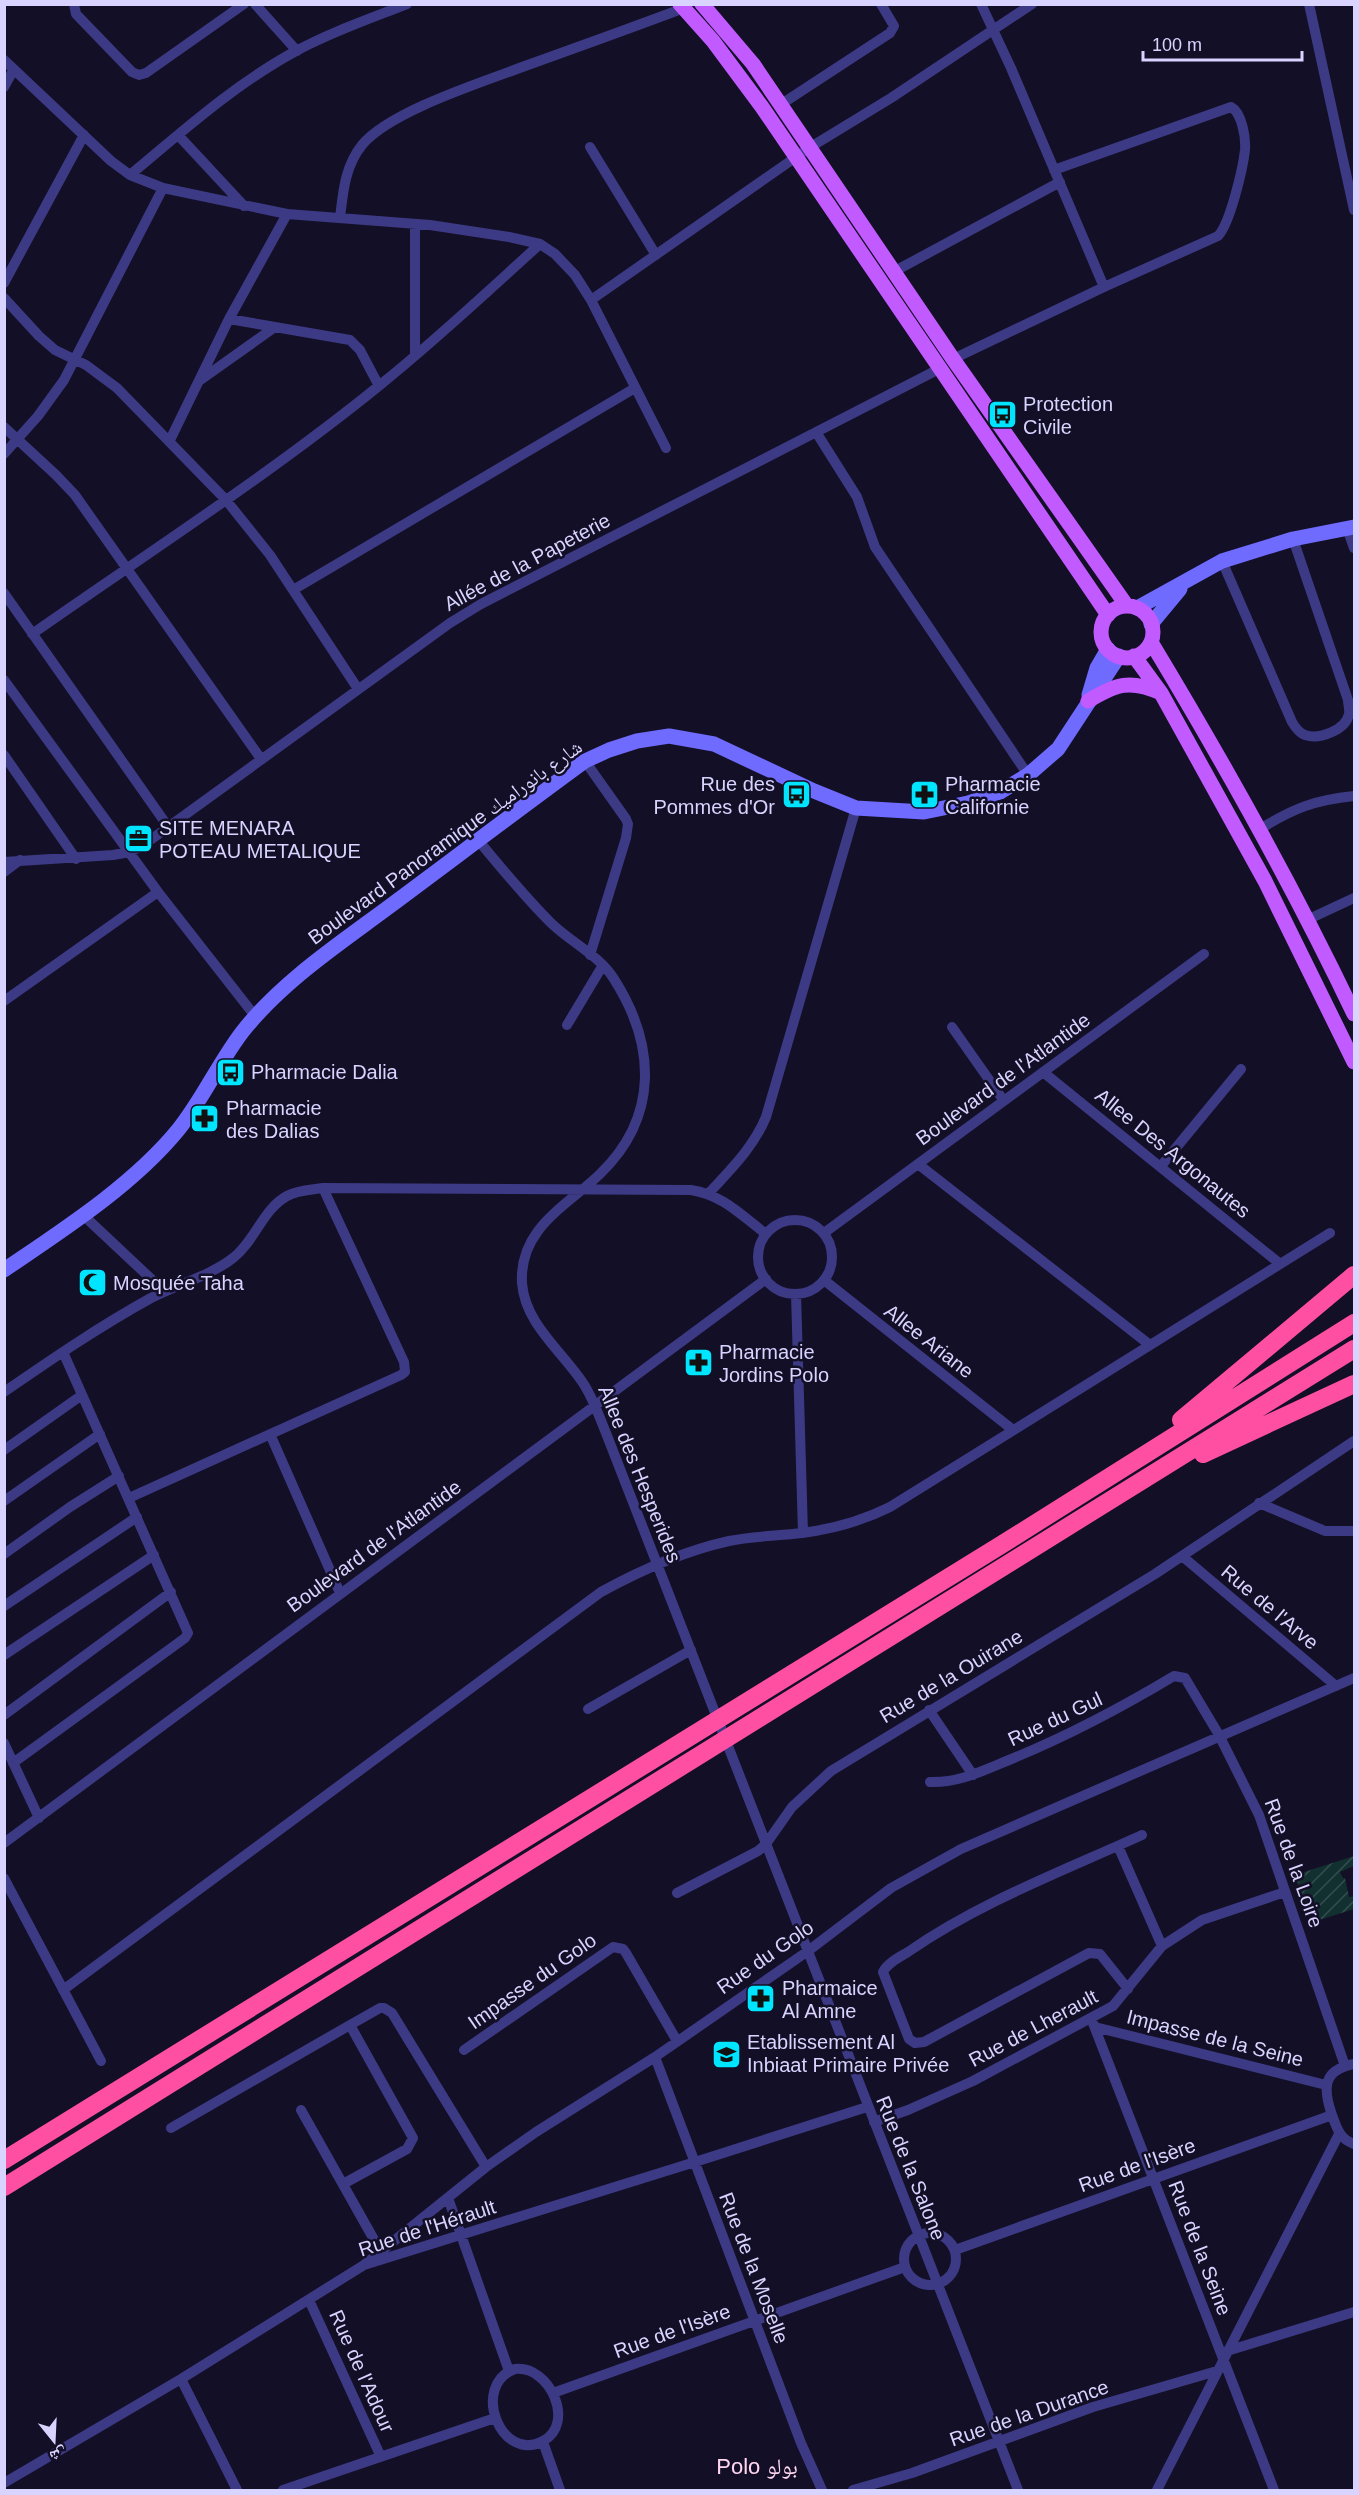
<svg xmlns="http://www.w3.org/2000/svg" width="1359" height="2495" font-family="Helvetica,'Noto Naskh Arabic',sans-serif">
	<defs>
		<pattern id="garden-furrows" width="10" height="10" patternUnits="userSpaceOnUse" patternTransform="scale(1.5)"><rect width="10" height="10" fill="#12302f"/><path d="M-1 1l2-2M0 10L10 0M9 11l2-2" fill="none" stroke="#344d4e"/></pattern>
	</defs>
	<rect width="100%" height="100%" fill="#130f26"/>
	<path fill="url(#garden-furrows)" d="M 1354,1856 L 1354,1866 L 1340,1872 L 1343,1878 L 1345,1878 L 1349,1897 L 1354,1896 L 1354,1909 L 1310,1923 L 1295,1875 Z"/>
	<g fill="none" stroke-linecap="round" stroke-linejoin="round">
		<path stroke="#3d3a85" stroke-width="10" d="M 74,4 L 76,14 L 132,72 L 139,75 L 146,73 L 244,4
			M 255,4 L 297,51
			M 981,4 L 1011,68 L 1104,287
			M 1309,4 L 1354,210
			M 4,60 L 111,161 L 130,175 L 163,188 L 287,214 L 430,225 L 509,237 L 540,244 L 555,254 L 575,275 L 591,300 L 666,448
			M 4,87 L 14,69
			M 780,105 L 890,33 L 894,26 L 881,4
			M 178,135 L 244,206
			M 590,147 L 656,255
			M 130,175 C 183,131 235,84 296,51 C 331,32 369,19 407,4
			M 340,218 C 343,192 345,166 362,145 C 390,111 483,82 525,66 C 578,47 631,28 684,8
			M 895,271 L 1060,182
			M 4,283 L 84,135
			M 4,298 L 39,336 L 55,350 L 86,365 L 117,388 L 226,500 L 270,555 L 358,689
			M 591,300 L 809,148 L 891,98 L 1032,4
			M 229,319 L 350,340 L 360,350 L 379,386
			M 415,356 L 415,224
			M 953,359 L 1104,287 L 1218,236 C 1230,224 1243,168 1245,150 C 1246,138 1242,113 1231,107 L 1054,170
			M 199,381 L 275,327
			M 4,427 L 56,475 L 75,495 L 261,759
			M 816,432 L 857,497 L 875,547 L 1028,775
			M 170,440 L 229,319 L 287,214
			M 4,454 L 38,416 L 64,380 L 163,188
			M 1347,528 L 1354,548
			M 1222,561 L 1292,722 C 1295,727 1299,733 1305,735 C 1319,740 1346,730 1349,714 C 1350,710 1348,705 1348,700 L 1293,539
			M 293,590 L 635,388
			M 4,593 L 169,828
			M 32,634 C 149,552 269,475 380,385 C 435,341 487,292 540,244
			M 4,680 L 158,892 L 255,1016
			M 4,755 L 76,859
			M 585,761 L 626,819 L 628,824 L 626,838 L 590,955
			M 1260,829 C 1294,808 1315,800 1354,796
			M 478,840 C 501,868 524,896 550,922 C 570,942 599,955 614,979 C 656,1045 659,1117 600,1174 C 567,1206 519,1228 522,1283 C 525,1324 562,1351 583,1383 C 593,1398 599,1416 606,1433 L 1018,2490
			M 4,862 L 113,855 L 130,852 L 142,846 L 450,623 L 481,604 L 939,369
			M 4,872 L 20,860
			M 1309,919 L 1354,898
			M 4,1001 L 158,892
			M 567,1025 L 603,965
			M 952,1027 L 1004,1101
			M 1043,1072 L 1279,1263
			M 918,1164 L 1150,1345
			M 1161,1166 L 1241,1069
			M 709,1193 C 731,1169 753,1148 766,1117 L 856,808
			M 82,1214 L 164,1291
			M758 1257a37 37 0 1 1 74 0a37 37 0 1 1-74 0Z
			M 824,1233 L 1204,954
			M 824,1280 L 1013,1430
			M 796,1294 L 803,1533
			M 4,1392 C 52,1359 100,1326 151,1298 C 176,1285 212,1275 233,1258 C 255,1241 263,1209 287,1196 C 298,1190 311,1190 323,1188 L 691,1190 C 723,1195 741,1215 766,1234
			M 270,1434 L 340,1593
			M 4,1450 L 82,1395
			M 129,1498 L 401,1375 L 405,1372 L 404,1362 L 323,1188
			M 4,1501 L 100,1434
			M 1259,1503 L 1325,1531 L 1354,1531
			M 4,1554 L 70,1507 L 119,1476
			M 1182,1556 L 1336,1686
			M 4,1606 L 137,1517
			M 4,1655 L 154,1555
			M 588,1709 L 691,1650
			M 929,1710 L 973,1775
			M 4,1715 L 171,1592
			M 4,1743 L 39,1818
			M 13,1763 L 185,1638 L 188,1633 L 63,1352
			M 930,1782 C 959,1783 982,1771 1009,1760 C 1068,1736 1119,1709 1174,1676 L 1185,1678 L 1219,1735 L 1259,1815 L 1345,2066
			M 4,1843 L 766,1279
			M 1118,1846 L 1162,1946
			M 4,1878 L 101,2061
			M 677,1893 L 758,1851 L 766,1844 L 792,1807 L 831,1771 L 1155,1574 L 1354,1441
			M 1128,1989 L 1100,1954 L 1089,1953 L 924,2042 L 915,2043 L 909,2039 L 883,1972 C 887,1963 900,1957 908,1952 C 980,1902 1063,1871 1142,1835
			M 63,1990 L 601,1592 C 641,1570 684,1551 729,1541 C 753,1536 778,1536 802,1533 C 833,1529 862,1521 890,1507 L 1330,1233
			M 1091,2018 L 1274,2490
			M 1095,2027 L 1326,2085
			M 464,2050 L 613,1947 L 623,1949 L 626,1953 L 677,2041
			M 655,2057 L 801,2443 L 822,2490
			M 1354,2064 C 1322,2070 1323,2089 1332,2115 C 1337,2129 1340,2139 1354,2144
			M 301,2110 L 381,2252
			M 874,2122 L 908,2110 L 973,2081 L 1113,2006 L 1162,1946 L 1202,1920 L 1285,1892
			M 171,2128 L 350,2025 L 380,2008 L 384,2008 L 392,2013 L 486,2167
			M 343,2184 L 407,2149 L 413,2138 L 350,2025
			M 448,2198 L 509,2371
			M904 2259a26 26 0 1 1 52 0a26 26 0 1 1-52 0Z
			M 955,2250 L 1332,2115
			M 364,2265 L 486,2167 L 536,2132 L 655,2057 L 808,1951 L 891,1888 L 961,1849 L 1354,1678
			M 309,2300 L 381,2457
			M 1227,2351 L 1354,2312
			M 515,2369 C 550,2365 576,2424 543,2441 C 501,2464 470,2385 515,2369 Z
			M 181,2379 L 237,2490
			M 553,2393 L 905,2267
			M 543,2442 L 560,2490
			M 4,2483 L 181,2379 L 364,2265 L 695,2162 L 867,2107
			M 283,2490 L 495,2418
			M 853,2490 L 912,2473 L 1093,2407 L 1217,2371
			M 1157,2490 L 1339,2134"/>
		<path stroke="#6f6bff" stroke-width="15" d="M 1137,608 L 1222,561 L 1293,539 L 1354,527
			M 1151,624 L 1180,589
			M 1089,695 L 1097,668 L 1108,649
			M 4,1270 C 63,1230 133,1185 178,1130 C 203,1099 219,1062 243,1031 C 282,982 336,946 386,909 C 452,860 518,810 585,761 L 609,750 L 637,741 L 669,736 L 714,744 L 814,791 L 856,808 L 924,812 L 968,803 L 1000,792 L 1028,775 L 1058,749 L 1119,656"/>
		<path stroke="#c25bff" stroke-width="15" d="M 680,4 L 713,41 L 762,107 L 1108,615
			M 702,4 L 753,64 L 953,359 L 1127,606
			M1101 632a26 26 0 1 1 52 0a26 26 0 1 1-52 0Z
			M 1151,642 C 1224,763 1293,886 1354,1014
			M 1134,656 L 1161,693 L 1265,881 L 1354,1062
			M 1088,701 C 1116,684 1130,679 1161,693"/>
		<path stroke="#ff4fa3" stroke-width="18" d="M 1181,1420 L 1354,1275
			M 1203,1454 L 1354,1384
			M 4,2160 L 1001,1545 L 1354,1323
			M 4,2187 L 1354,1349"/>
	</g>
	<defs>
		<symbol id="bus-square" viewBox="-11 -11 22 22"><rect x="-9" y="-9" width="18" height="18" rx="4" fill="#00e5ff" stroke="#130f26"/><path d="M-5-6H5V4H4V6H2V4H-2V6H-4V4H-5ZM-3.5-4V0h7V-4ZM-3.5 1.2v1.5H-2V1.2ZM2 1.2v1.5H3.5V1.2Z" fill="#111"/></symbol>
		<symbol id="pharmacy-square" viewBox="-11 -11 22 22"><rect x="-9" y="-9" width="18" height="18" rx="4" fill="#00e5ff" stroke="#130f26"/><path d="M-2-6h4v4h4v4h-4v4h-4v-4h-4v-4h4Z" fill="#111"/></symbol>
		<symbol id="office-square" viewBox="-11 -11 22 22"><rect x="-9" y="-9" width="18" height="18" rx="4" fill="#00e5ff" stroke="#130f26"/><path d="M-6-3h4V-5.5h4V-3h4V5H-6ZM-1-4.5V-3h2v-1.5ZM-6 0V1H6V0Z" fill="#111"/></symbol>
		<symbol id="mosque-square" viewBox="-11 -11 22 22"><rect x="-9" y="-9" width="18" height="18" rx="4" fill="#00e5ff" stroke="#130f26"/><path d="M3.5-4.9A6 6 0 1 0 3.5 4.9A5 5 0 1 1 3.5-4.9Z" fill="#111"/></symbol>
		<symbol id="school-square" viewBox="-11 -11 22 22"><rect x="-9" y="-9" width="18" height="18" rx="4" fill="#00e5ff" stroke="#130f26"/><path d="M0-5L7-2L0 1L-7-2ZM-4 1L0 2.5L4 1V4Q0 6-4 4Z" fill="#111"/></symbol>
	</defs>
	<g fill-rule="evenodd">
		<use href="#bus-square" x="986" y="398" width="33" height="33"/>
		<use href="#bus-square" x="780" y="778" width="33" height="33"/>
		<use href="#pharmacy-square" x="908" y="778" width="33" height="33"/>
		<use href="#office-square" x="122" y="822" width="33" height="33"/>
		<use href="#bus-square" x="214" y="1056" width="33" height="33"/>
		<use href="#pharmacy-square" x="188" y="1102" width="33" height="33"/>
		<use href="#mosque-square" x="76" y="1266" width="33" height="33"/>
		<use href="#pharmacy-square" x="682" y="1346" width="33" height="33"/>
		<use href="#pharmacy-square" x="744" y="1982" width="33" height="33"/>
		<use href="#school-square" x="710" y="2038" width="33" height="33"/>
	</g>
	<g text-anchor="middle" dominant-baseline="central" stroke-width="5" stroke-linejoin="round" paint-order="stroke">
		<g font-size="20" fill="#d9d4ff" stroke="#130f26" text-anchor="start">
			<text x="1023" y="404">Protection<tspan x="1023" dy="23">Civile</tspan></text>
			<text x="775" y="784" text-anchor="end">Rue des<tspan x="775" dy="23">Pommes d'Or</tspan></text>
			<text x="945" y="784">Pharmacie<tspan x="945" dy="23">Californie</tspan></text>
			<text x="159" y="828">SITE MENARA<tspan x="159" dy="23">POTEAU METALIQUE</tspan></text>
			<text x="251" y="1072">Pharmacie Dalia</text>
			<text x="226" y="1108">Pharmacie<tspan x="226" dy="23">des Dalias</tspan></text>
			<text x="113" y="1283">Mosquée Taha</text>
			<text x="719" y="1352">Pharmacie<tspan x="719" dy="23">Jordins Polo</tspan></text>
			<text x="782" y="1988">Pharmaice<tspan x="782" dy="23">Al Amne</tspan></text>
			<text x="747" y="2042">Etablissement Al<tspan x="747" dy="23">Inbiaat Primaire Privée</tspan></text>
		</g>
		<g font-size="20" fill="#d9d4ff" stroke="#130f26">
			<text transform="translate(527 562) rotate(-28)">Allée de la Papeterie</text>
			<text transform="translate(445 842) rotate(-36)">Boulevard Panoramique شارع بانوراميك</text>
			<text transform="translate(1003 1079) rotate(-36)">Boulevard de l'Atlantide</text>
			<text transform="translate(1173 1153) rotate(39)">Allee Des Argonautes</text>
			<text transform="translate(929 1341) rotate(38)">Allee Ariane</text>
			<text transform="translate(640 1474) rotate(68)">Allee des Hesperides</text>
			<text transform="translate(374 1546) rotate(-36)">Boulevard de l'Atlantide</text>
			<text transform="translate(1270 1607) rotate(40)">Rue de l'Arve</text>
			<text transform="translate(951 1676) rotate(-31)">Rue de la Ouirane</text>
			<text transform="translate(1055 1719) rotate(-25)">Rue du Gul</text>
			<text transform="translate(1294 1863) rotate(70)">Rue de la Loire</text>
			<text transform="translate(765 1957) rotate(-35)">Rue du Golo</text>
			<text transform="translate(532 1981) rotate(-35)">Impasse du Golo</text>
			<text transform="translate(1033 2028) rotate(-28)">Rue de Lherault</text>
			<text transform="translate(1215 2038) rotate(14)">Impasse de la Seine</text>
			<text transform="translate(1137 2165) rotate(-20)">Rue de l'Isère</text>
			<text transform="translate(911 2168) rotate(68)">Rue de la Salone</text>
			<text transform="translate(427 2228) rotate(-18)">Rue de l'Hérault</text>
			<text transform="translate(1200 2248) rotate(69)">Rue de la Seine</text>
			<text transform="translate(754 2268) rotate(69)">Rue de la Moselle</text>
			<text transform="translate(672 2331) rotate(-20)">Rue de l'Isère</text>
			<text transform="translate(362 2371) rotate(66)">Rue de l'Adour</text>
			<text transform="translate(1029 2413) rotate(-19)">Rue de la Durance</text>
		</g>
		<g font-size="22" fill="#ffd6f0" stroke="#130f26">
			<text x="757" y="2466">Polo بولو</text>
		</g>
	</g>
	<rect width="1359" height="2495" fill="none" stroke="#d9d4ff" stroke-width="12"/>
	<g transform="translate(54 2441) rotate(162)" stroke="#130f26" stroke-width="4.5" paint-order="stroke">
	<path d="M0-4.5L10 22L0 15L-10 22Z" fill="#d9d4ff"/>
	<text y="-9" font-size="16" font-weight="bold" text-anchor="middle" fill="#d9d4ff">ش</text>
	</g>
	<path d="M1143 51v9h159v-9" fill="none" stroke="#d9d4ff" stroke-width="3"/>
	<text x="1152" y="51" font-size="18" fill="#d9d4ff" stroke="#130f26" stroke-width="4.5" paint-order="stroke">100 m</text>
</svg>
